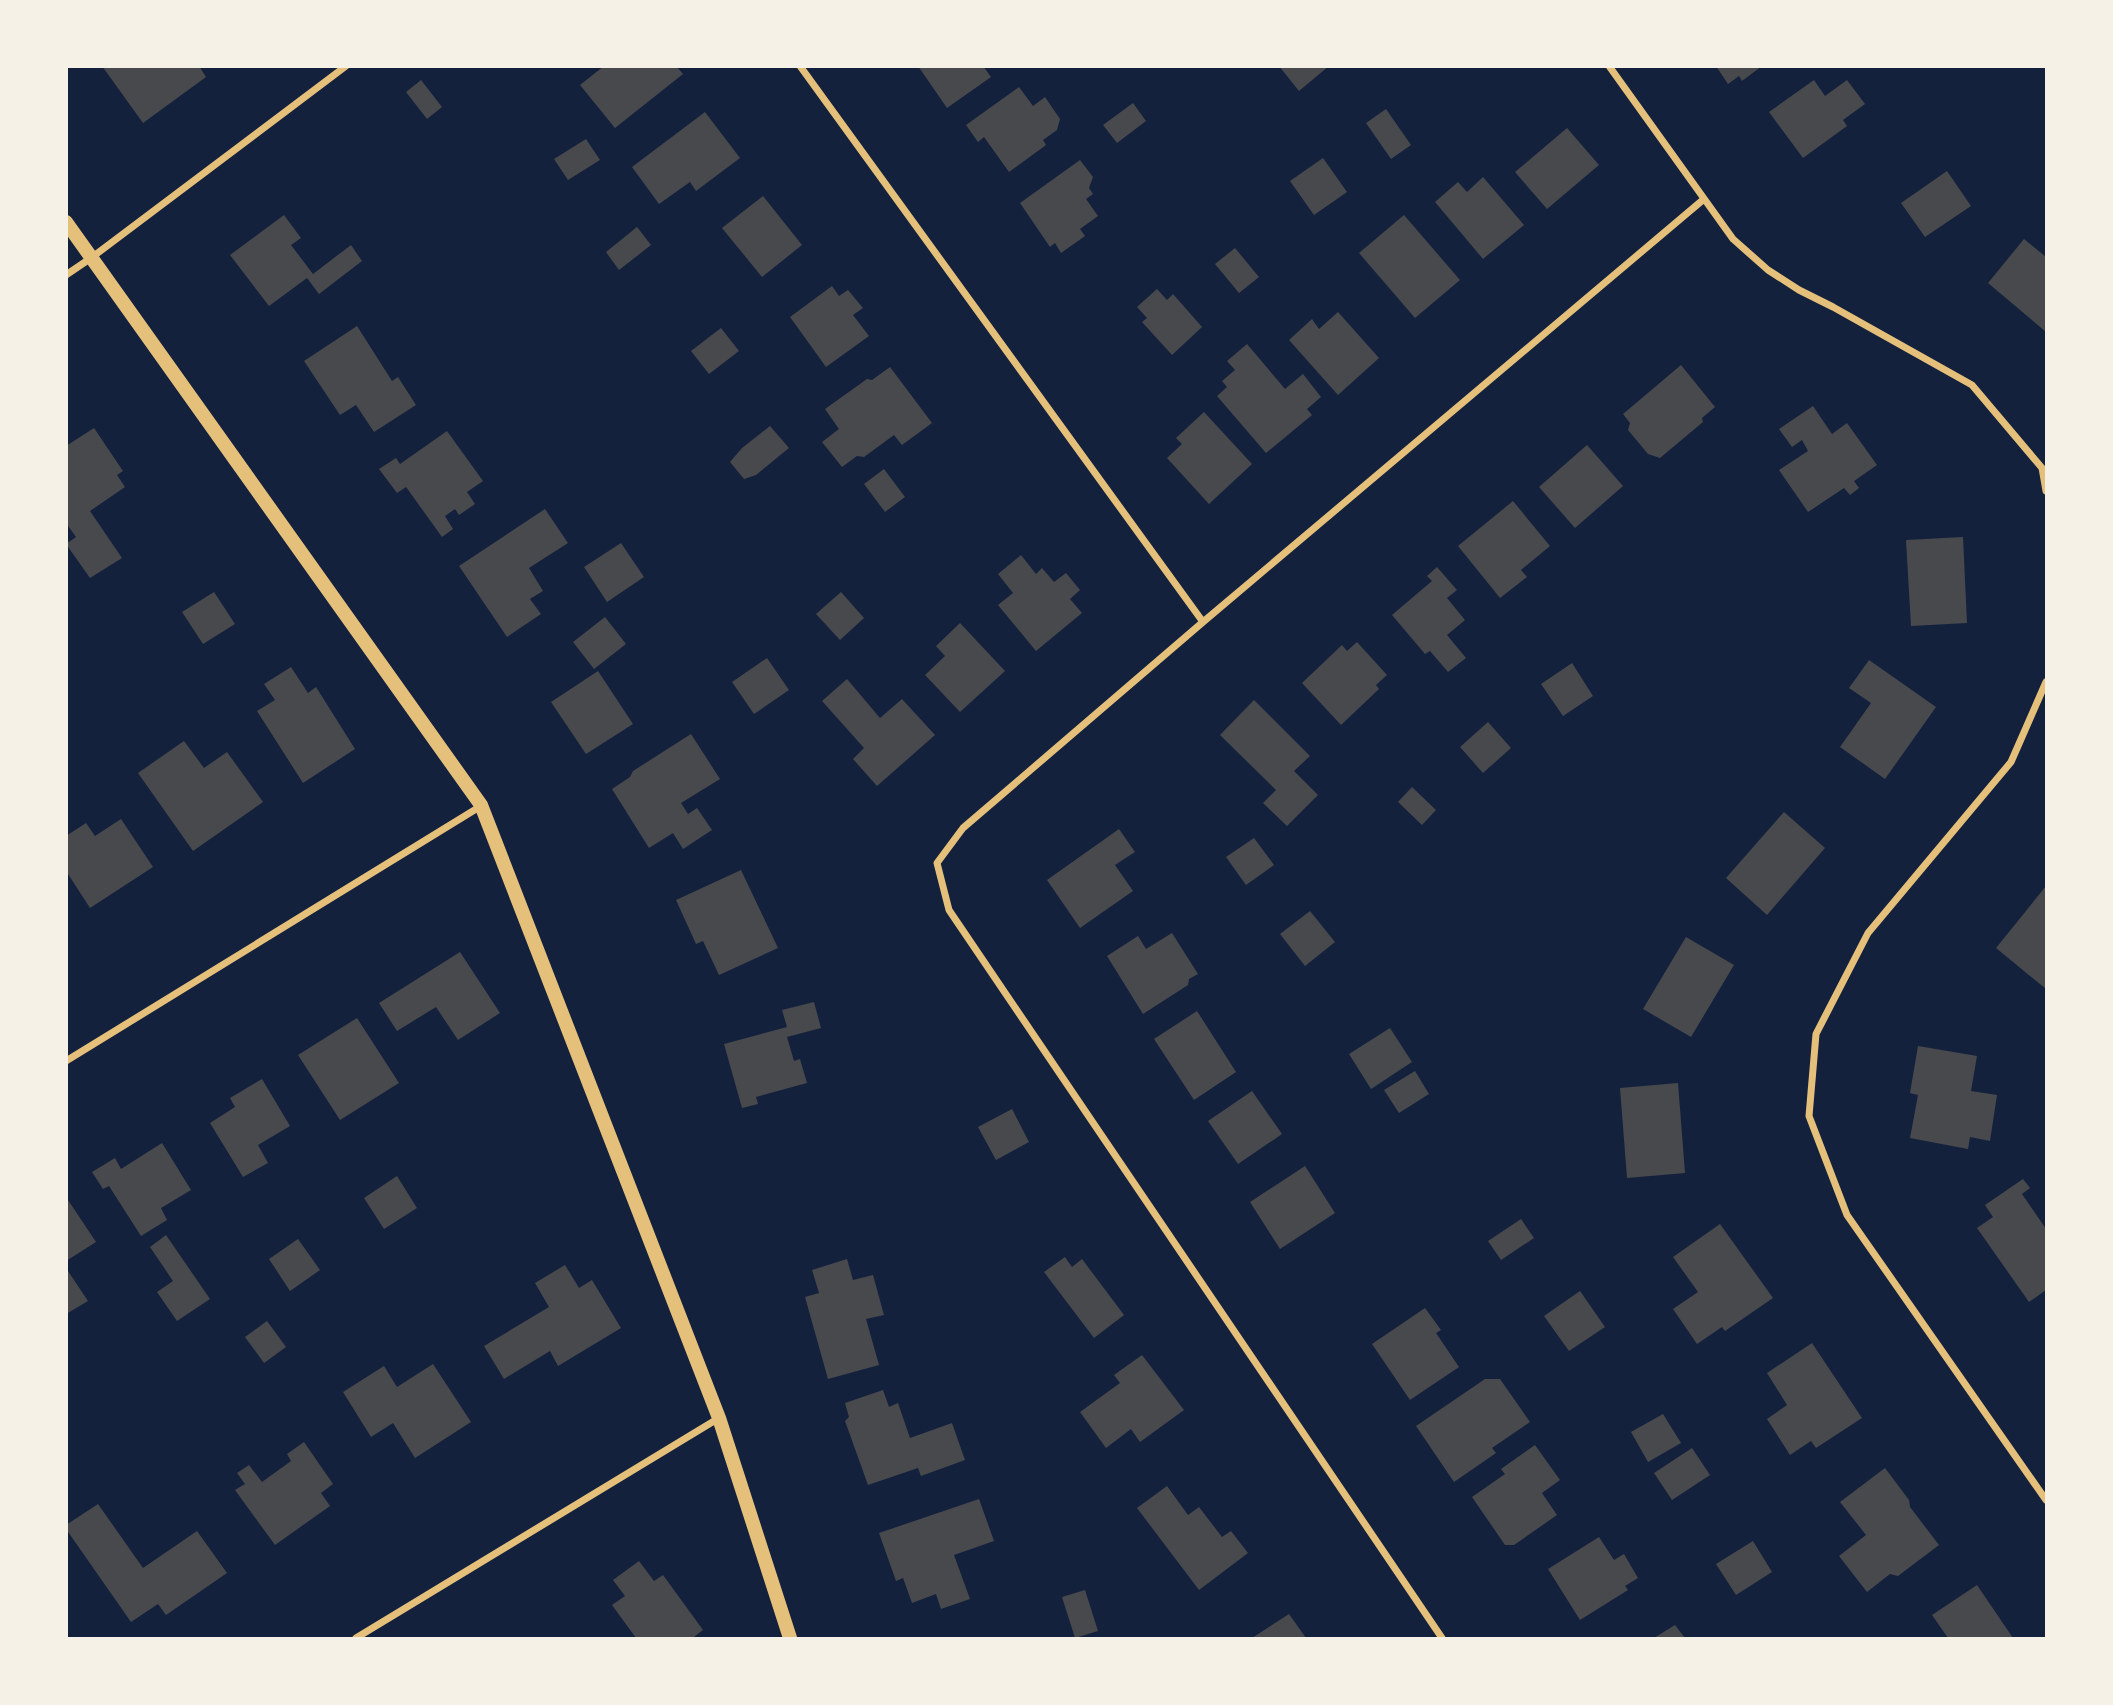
<svg xmlns="http://www.w3.org/2000/svg" width="2113" height="1705" font-family="Jost,sans-serif">
	<rect width="100%" height="100%" fill="#14213d"/>
	<path fill="#48494c" d="M 102,66 L 199,66 L 206,77 L 143,123 Z
		M 604,66 L 676,66 L 683,74 L 615,128 L 580,85 Z
		M 918,66 L 983,66 L 991,77 L 947,108 Z
		M 1279,66 L 1329,66 L 1299,91 Z
		M 1716,66 L 1762,66 L 1742,81 L 1739,76 L 1728,84 Z
		M 421,80 L 442,107 L 427,119 L 406,92 Z
		M 1814,80 L 1825,96 L 1847,80 L 1865,104 L 1843,120 L 1847,126 L 1803,158 L 1769,112 Z
		M 1019,87 L 1033,106 L 1045,97 L 1060,119 L 1057,130 L 1043,140 L 1046,145 L 1009,172 L 984,137 L 978,142 L 966,125 Z
		M 1133,103 L 1146,121 L 1117,143 L 1103,125 Z
		M 1386,109 L 1411,145 L 1391,159 L 1366,123 Z
		M 705,112 L 740,158 L 696,191 L 690,182 L 659,204 L 632,167 Z
		M 1567,128 L 1599,165 L 1547,209 L 1515,172 Z
		M 586,139 L 600,160 L 568,180 L 554,159 Z
		M 1323,158 L 1347,192 L 1314,215 L 1290,181 Z
		M 1080,160 L 1093,177 L 1089,188 L 1093,194 L 1086,199 L 1098,216 L 1080,229 L 1085,236 L 1061,253 L 1055,243 L 1050,247 L 1020,203 Z
		M 1947,171 L 1971,206 L 1925,237 L 1901,203 Z
		M 1483,177 L 1524,225 L 1483,259 L 1435,202 L 1458,182 L 1467,192 Z
		M 763,196 L 802,245 L 762,277 L 722,228 Z
		M 284,215 L 301,238 L 291,245 L 313,274 L 351,245 L 362,261 L 319,294 L 307,278 L 269,306 L 230,255 Z
		M 1404,215 L 1460,280 L 1415,318 L 1359,253 Z
		M 637,227 L 651,245 L 619,270 L 606,252 Z
		M 2024,239 L 2046,257 L 2046,332 L 1988,283 Z
		M 1235,248 L 1259,277 L 1239,293 L 1215,264 Z
		M 832,286 L 839,296 L 848,290 L 863,308 L 853,315 L 869,336 L 826,367 L 790,317 Z
		M 1157,289 L 1167,300 L 1173,294 L 1202,327 L 1172,355 L 1142,322 L 1147,318 L 1137,307 Z
		M 1338,312 L 1379,358 L 1338,395 L 1289,340 L 1312,319 L 1319,329 Z
		M 357,326 L 392,381 L 398,377 L 416,405 L 374,432 L 356,405 L 340,415 L 304,361 Z
		M 721,328 L 739,351 L 709,374 L 691,351 Z
		M 1247,344 L 1285,389 L 1303,374 L 1321,397 L 1307,409 L 1312,415 L 1266,453 L 1217,396 L 1227,387 L 1222,381 L 1235,370 L 1227,361 Z
		M 1681,365 L 1715,407 L 1702,418 L 1703,422 L 1660,458 L 1648,454 L 1628,430 L 1630,423 L 1623,414 Z
		M 890,367 L 932,423 L 902,445 L 894,435 L 864,457 L 857,456 L 842,467 L 822,442 L 839,429 L 825,409 L 867,379 L 872,380 Z
		M 1813,406 L 1832,434 L 1847,423 L 1877,465 L 1854,481 L 1859,488 L 1850,495 L 1844,488 L 1808,512 L 1779,470 L 1808,451 L 1802,440 L 1792,447 L 1779,429 Z
		M 1204,412 L 1252,464 L 1209,504 L 1167,458 L 1182,444 L 1176,438 Z
		M 770,426 L 789,448 L 756,475 L 744,479 L 730,462 L 742,448 Z
		M 94,428 L 123,471 L 117,475 L 125,487 L 90,511 L 122,558 L 90,578 L 66,544 L 76,537 L 66,523 L 66,446 Z
		M 447,431 L 483,481 L 467,492 L 475,504 L 459,515 L 455,509 L 445,516 L 453,529 L 442,537 L 406,487 L 397,493 L 379,469 L 396,458 L 400,464 Z
		M 1587,445 L 1623,486 L 1575,528 L 1539,487 Z
		M 884,469 L 905,497 L 885,512 L 864,484 Z
		M 1513,501 L 1550,546 L 1521,570 L 1527,577 L 1500,598 L 1458,546 Z
		M 545,509 L 568,543 L 529,568 L 543,591 L 530,599 L 541,614 L 507,637 L 459,566 Z
		M 1963,537 L 1967,623 L 1911,626 L 1906,540 Z
		M 621,543 L 644,577 L 607,602 L 584,567 Z
		M 1021,555 L 1036,574 L 1042,568 L 1054,582 L 1066,573 L 1080,590 L 1070,599 L 1082,613 L 1036,651 L 998,605 L 1013,593 L 998,574 Z
		M 1437,567 L 1457,590 L 1447,598 L 1465,620 L 1447,635 L 1466,658 L 1448,672 L 1430,651 L 1425,654 L 1392,615 L 1432,581 L 1427,576 Z
		M 214,592 L 235,624 L 203,644 L 182,612 Z
		M 841,592 L 864,618 L 840,640 L 816,614 Z
		M 605,617 L 626,644 L 594,669 L 573,642 Z
		M 960,623 L 1005,671 L 960,712 L 925,675 L 945,656 L 936,646 Z
		M 1357,642 L 1387,675 L 1376,685 L 1379,689 L 1341,725 L 1302,683 L 1342,645 L 1347,651 Z
		M 767,658 L 789,690 L 754,714 L 732,682 Z
		M 1869,660 L 1936,707 L 1885,779 L 1840,747 L 1871,703 L 1849,688 Z
		M 1572,663 L 1593,696 L 1563,716 L 1541,684 Z
		M 291,667 L 308,693 L 316,687 L 355,749 L 303,783 L 257,711 L 275,700 L 264,684 Z
		M 598,671 L 633,724 L 586,754 L 551,702 Z
		M 847,679 L 880,718 L 902,699 L 935,735 L 877,786 L 853,759 L 864,748 L 822,701 Z
		M 1254,700 L 1310,756 L 1294,771 L 1318,795 L 1287,826 L 1263,803 L 1276,790 L 1220,735 Z
		M 1488,722 L 1511,748 L 1483,773 L 1460,747 Z
		M 691,734 L 720,779 L 681,803 L 688,814 L 697,808 L 712,830 L 683,849 L 673,833 L 649,848 L 612,789 L 630,777 L 633,771 Z
		M 184,741 L 204,768 L 227,752 L 263,802 L 193,851 L 138,773 Z
		M 1412,787 L 1436,810 L 1422,825 L 1398,802 Z
		M 1784,812 L 1825,848 L 1767,915 L 1726,878 Z
		M 121,819 L 153,867 L 90,908 L 66,871 L 66,836 L 86,823 L 95,836 Z
		M 1119,829 L 1135,852 L 1115,865 L 1133,891 L 1080,928 L 1047,880 Z
		M 1254,838 L 1274,865 L 1246,885 L 1226,857 Z
		M 741,870 L 778,948 L 719,975 L 703,941 L 696,944 L 676,900 Z
		M 2046,886 L 2046,989 L 1996,948 Z
		M 1310,911 L 1335,942 L 1305,966 L 1280,934 Z
		M 1172,933 L 1198,974 L 1189,979 L 1188,985 L 1143,1014 L 1107,956 L 1138,936 L 1146,949 Z
		M 1686,937 L 1734,965 L 1691,1037 L 1643,1009 Z
		M 460,952 L 500,1013 L 458,1040 L 436,1007 L 397,1031 L 379,1003 Z
		M 814,1002 L 821,1028 L 787,1037 L 794,1061 L 800,1059 L 807,1083 L 756,1097 L 758,1104 L 742,1108 L 724,1044 L 787,1027 L 782,1010 Z
		M 1197,1011 L 1236,1072 L 1194,1100 L 1154,1039 Z
		M 357,1018 L 399,1083 L 340,1120 L 298,1055 Z
		M 1390,1028 L 1412,1062 L 1371,1089 L 1349,1054 Z
		M 1918,1046 L 1977,1056 L 1971,1091 L 1997,1095 L 1990,1141 L 1970,1137 L 1968,1149 L 1910,1138 L 1918,1095 L 1910,1093 Z
		M 1415,1071 L 1429,1094 L 1399,1113 L 1384,1090 Z
		M 262,1079 L 290,1126 L 258,1145 L 268,1163 L 243,1177 L 210,1123 L 235,1107 L 230,1098 Z
		M 1678,1083 L 1685,1173 L 1627,1178 L 1620,1088 Z
		M 1252,1091 L 1282,1134 L 1238,1164 L 1208,1121 Z
		M 1012,1109 L 1029,1142 L 996,1160 L 978,1127 Z
		M 162,1143 L 191,1190 L 161,1208 L 167,1220 L 141,1236 L 109,1186 L 103,1189 L 92,1172 L 115,1158 L 121,1169 Z
		M 1305,1166 L 1335,1213 L 1280,1249 L 1250,1202 Z
		M 397,1176 L 417,1208 L 384,1229 L 364,1198 Z
		M 2023,1179 L 2030,1188 L 2022,1194 L 2046,1229 L 2046,1290 L 2029,1302 L 1977,1228 L 1993,1217 L 1985,1205 Z
		M 66,1197 L 96,1242 L 66,1261 Z
		M 1521,1219 L 1534,1238 L 1501,1260 L 1488,1241 Z
		M 1720,1224 L 1773,1298 L 1725,1331 L 1722,1327 L 1697,1344 L 1673,1309 L 1698,1292 L 1673,1257 Z
		M 166,1235 L 210,1299 L 177,1321 L 157,1292 L 173,1281 L 150,1247 Z
		M 298,1239 L 320,1270 L 290,1291 L 269,1259 Z
		M 1065,1257 L 1072,1267 L 1082,1259 L 1124,1315 L 1094,1338 L 1044,1272 Z
		M 847,1259 L 853,1280 L 873,1275 L 884,1315 L 866,1319 L 879,1365 L 828,1379 L 805,1297 L 819,1293 L 812,1270 Z
		M 565,1265 L 579,1288 L 592,1280 L 621,1328 L 558,1366 L 550,1351 L 504,1379 L 484,1346 L 549,1307 L 535,1283 Z
		M 66,1268 L 88,1301 L 66,1314 Z
		M 1580,1291 L 1605,1327 L 1569,1351 L 1544,1316 Z
		M 1425,1308 L 1441,1330 L 1436,1333 L 1459,1367 L 1410,1400 L 1372,1344 Z
		M 267,1321 L 286,1347 L 264,1363 L 245,1337 Z
		M 1812,1343 L 1862,1418 L 1816,1448 L 1811,1441 L 1790,1455 L 1767,1419 L 1787,1405 L 1767,1373 Z
		M 1142,1355 L 1184,1410 L 1140,1442 L 1131,1429 L 1106,1448 L 1080,1412 L 1120,1383 L 1114,1375 Z
		M 433,1364 L 471,1422 L 415,1458 L 393,1423 L 371,1437 L 343,1392 L 384,1366 L 397,1387 Z
		M 1485,1379 L 1500,1379 L 1530,1422 L 1492,1448 L 1496,1453 L 1454,1482 L 1416,1426 Z
		M 883,1390 L 889,1407 L 898,1403 L 910,1438 L 952,1423 L 965,1460 L 921,1476 L 918,1468 L 868,1485 L 845,1421 L 849,1417 L 845,1403 Z
		M 1663,1414 L 1681,1443 L 1648,1462 L 1631,1432 Z
		M 304,1442 L 333,1484 L 321,1493 L 330,1506 L 275,1545 L 235,1490 L 245,1484 L 237,1473 L 249,1465 L 262,1482 L 291,1461 L 287,1454 Z
		M 1535,1445 L 1560,1480 L 1542,1493 L 1557,1515 L 1514,1545 L 1505,1545 L 1472,1497 L 1505,1474 L 1501,1469 Z
		M 1692,1448 L 1710,1475 L 1672,1500 L 1654,1473 Z
		M 1885,1468 L 1909,1500 L 1910,1507 L 1939,1545 L 1898,1576 L 1890,1574 L 1867,1592 L 1839,1556 L 1866,1535 L 1840,1502 Z
		M 1167,1486 L 1188,1515 L 1199,1507 L 1222,1537 L 1231,1531 L 1248,1553 L 1199,1590 L 1137,1508 Z
		M 979,1499 L 994,1541 L 954,1555 L 970,1599 L 941,1609 L 936,1594 L 912,1603 L 903,1578 L 896,1581 L 879,1533 Z
		M 98,1504 L 143,1568 L 197,1531 L 227,1573 L 166,1615 L 158,1604 L 131,1622 L 66,1529 L 66,1525 Z
		M 1599,1537 L 1614,1560 L 1624,1554 L 1638,1578 L 1625,1586 L 1628,1590 L 1580,1620 L 1548,1569 Z
		M 1753,1541 L 1772,1572 L 1736,1595 L 1716,1564 Z
		M 639,1561 L 654,1581 L 663,1575 L 703,1630 L 694,1637 L 696,1638 L 636,1638 L 612,1605 L 625,1596 L 613,1580 Z
		M 1977,1585 L 2013,1638 L 1948,1638 L 1932,1615 Z
		M 1085,1590 L 1098,1631 L 1075,1638 L 1062,1597 Z
		M 1289,1614 L 1306,1638 L 1252,1638 Z
		M 1675,1625 L 1685,1638 L 1654,1638 Z"/>
	<g fill="none" stroke-linecap="round" stroke-linejoin="round">
		<path stroke="#e5c07b" stroke-width="7" d="M 800,66 L 1203,622
			M 1609,66 L 1733,239 L 1768,270 L 1799,290 L 1833,307 L 1972,385 L 2042,468 L 2046,491
			M 66,275 L 91,258 L 346,66
			M 2046,682 L 2011,762 L 1868,933 L 1816,1034 L 1809,1116 L 1847,1215 L 2046,1500
			M 66,1061 L 481,806
			M 356,1638 L 719,1418
			M 1442,1638 L 949,910 L 937,863 L 963,828 L 1203,622 L 1704,199"/>
		<path stroke="#e5c07b" stroke-width="14" d="M 66,222 L 481,805 L 719,1418 L 790,1638"/>
	</g>
	<rect width="2113" height="1705" fill="none" stroke="#f6f1e7" stroke-width="136"/>
</svg>
